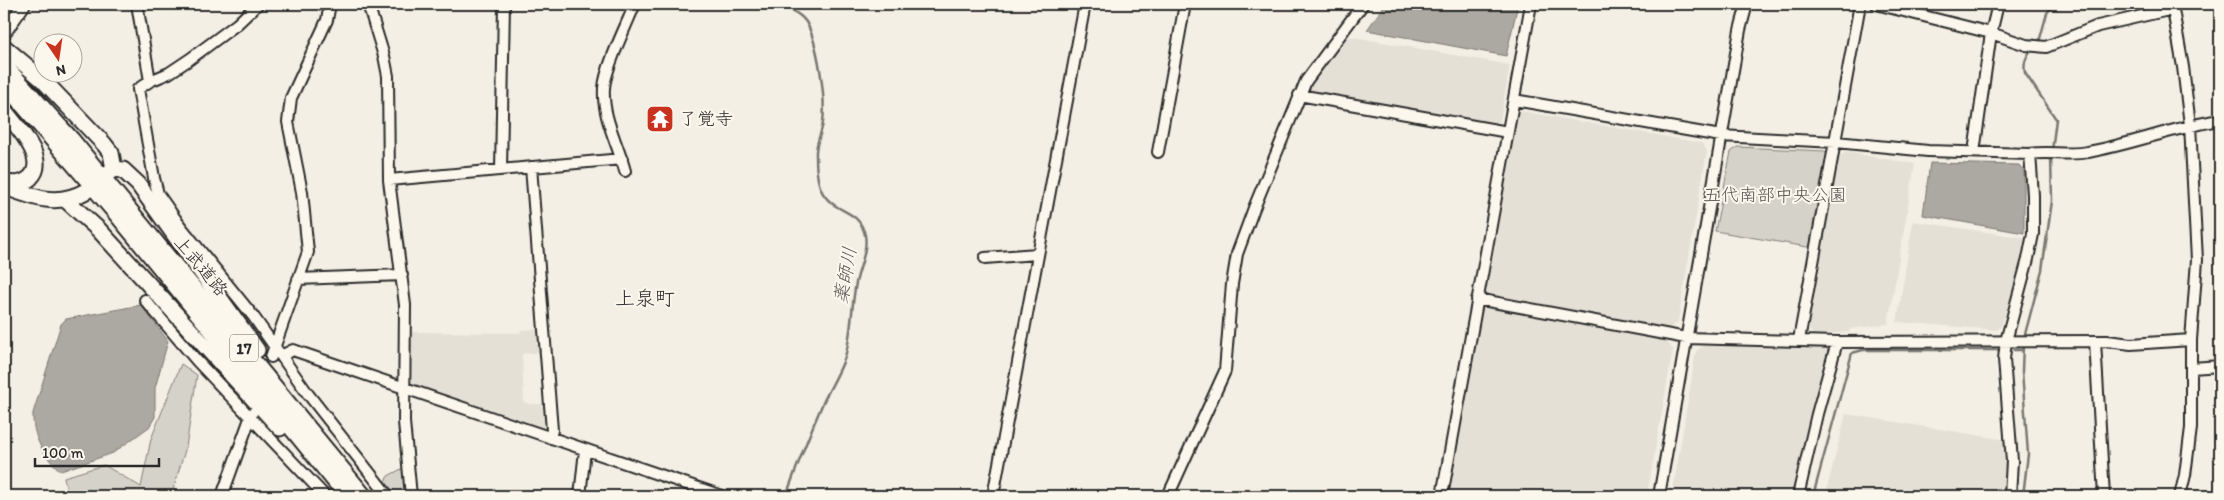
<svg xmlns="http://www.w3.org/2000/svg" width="2224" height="500" font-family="Itim,'Klee One',sans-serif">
	<rect width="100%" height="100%" fill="#f3efe4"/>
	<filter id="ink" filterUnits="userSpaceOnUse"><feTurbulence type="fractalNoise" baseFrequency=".02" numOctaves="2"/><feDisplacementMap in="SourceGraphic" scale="10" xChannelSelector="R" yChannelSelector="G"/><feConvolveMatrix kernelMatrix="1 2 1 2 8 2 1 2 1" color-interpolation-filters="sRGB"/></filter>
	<g filter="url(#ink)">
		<path fill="#e4e0d6" d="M 1348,36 L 1510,65 L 1500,121 L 1495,124 L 1311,92 L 1309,87 Z
			M 1521,111 L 1702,143 L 1707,151 L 1678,322 L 1667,330 L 1488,296 L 1484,291 L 1516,115 Z
			M 1846,152 L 1915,164 L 1888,324 L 1850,329 L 1849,332 L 1814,335 L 1806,326 L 1836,159 Z
			M 1913,221 L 2026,238 L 2021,267 L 2001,326 L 1997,330 L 1897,322 Z
			M 1486,306 L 1665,339 L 1673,350 L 1647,496 L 1447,496 L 1480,311 Z
			M 542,329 L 544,352 L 522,354 L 524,402 L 531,404 L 547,404 L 550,433 L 412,387 L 410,332 L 520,333 L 521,330 Z
			M 1706,344 L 1828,346 L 1831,350 L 1791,496 L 1672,496 L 1696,351 Z
			M 1846,414 L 2007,440 L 2003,496 L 1825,496 Z"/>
		<path fill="#d5d2c9" stroke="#807e7a" d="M 1737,147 L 1825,151 L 1830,156 L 1813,248 L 1715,231 L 1731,152 Z
			M 181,364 L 197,375 L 186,447 L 171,496 L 68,496 L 64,477 L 104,465 L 141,487 L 151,439 Z
			M 403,468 L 406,495 L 398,496 L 385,481 L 388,476 Z"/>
		<path fill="#aca9a2" stroke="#787772" d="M 1385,4 L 1518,4 L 1506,56 L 1367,30 Z
			M 1930,163 L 2019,165 L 2024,171 L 2024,233 L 1923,215 Z
			M 141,305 L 168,341 L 155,388 L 155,417 L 149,427 L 113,453 L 61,471 C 43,457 32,435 33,413 L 61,324 L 66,319 Z"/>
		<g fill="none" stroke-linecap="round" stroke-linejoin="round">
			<path stroke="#787772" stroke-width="2.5" d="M 770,4 C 782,7 798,10 806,22 C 818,42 826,98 823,122 C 822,133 815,144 816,155 C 816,167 817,185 824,195 C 837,214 859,209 865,235 C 868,250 859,268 856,283 C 851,308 852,333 845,357 C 839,374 829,389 822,405 C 809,435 797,466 786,496
				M 2039,42 L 2047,13 L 2054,4
				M 2034,48 C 2026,56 2023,62 2025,73 L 2056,119 L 2052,151
				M 2024,338 L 2042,270 L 2052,201 L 2051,157
				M 2023,343 L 2022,371 L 2028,454 L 2023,496
				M 2014,350 L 2023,350
				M 1813,496 L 1852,353 L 1863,350 L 1998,350"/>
			<defs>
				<path id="minor" d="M 137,4 L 150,81
					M 258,4 L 237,24 L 190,59 L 169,73 L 150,81 L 138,89 L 154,178 L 158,194 L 163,201 L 181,227 L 253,316 L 308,394 L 388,496
					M 368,4 L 384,56 L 388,76 L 389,180 L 405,305 L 404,422 L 411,496
					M 1876,4 L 1991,33 L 2026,45 L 2046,47 L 2098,26 L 2173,9
					M 2172,4 L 2183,67 L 2190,125 L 2197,260 L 2191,340 L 2191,428 L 2185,475 L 2180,496
					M 1299,95 L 1508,132
					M 1514,100 L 1721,136 L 1836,142 L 1928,151 L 2030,154 C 2049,151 2069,156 2088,152 C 2133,144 2175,127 2220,120
					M 1158,152 L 1185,4
					M 1974,152 L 1991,33 L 1998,4
					M 531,167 L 552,430 L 550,438
					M 501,170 L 504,4
					M 625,171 C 618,144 602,117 604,88 C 605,68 627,24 635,4
					M 389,180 L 622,159
					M 985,258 L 1037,254
					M 298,279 L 402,275
					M 1477,299 L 1686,338 L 1837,342 L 2107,341 L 2131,344 L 2191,340
					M 145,300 L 197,361 L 325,496
					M 1799,340 L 1860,4
					M 2095,341 L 2104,496
					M 281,356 L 293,350 L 722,496
					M 271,357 L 308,252 L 302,192 L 288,122 L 291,98 L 327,20 L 330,4
					M 2192,368 L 2220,366
					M 222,496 L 252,413
					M 580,496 L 585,450
					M 993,496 L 1085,4
					M 1168,496 L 1225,371 L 1232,284 L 1237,254 L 1254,208 L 1306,81 L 1363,4
					M 1442,496 L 1531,4
					M 1659,496 L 1740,30 L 1747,4
					M 1798,496 L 1817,414 L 1837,342
					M 2010,496 L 2012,461 L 2004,359 L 2006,341 L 2028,259 L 2033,234 L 2033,195 L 2030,154"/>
				<path id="major" d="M 4,33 L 24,4"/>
				<path id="highway" d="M 4,47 L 42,79 L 104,144 L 111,153 L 114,169
					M 4,65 L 72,140 L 364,496
					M 4,83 L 114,211 L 347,496
					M 4,110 C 15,125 50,159 30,178 C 22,185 13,185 4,182
					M 108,173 L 114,169 L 123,170 L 138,184 L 257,350
					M 6,187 C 34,198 58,207 86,191
					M 66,200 L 99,230 L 280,428"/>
			</defs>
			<use href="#minor" stroke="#2b2b2b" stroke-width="14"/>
			<use href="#major" stroke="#2b2b2b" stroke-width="16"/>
			<use href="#highway" stroke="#2b2b2b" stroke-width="19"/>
			<use href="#minor" stroke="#fbf7ec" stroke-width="10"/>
			<use href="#major" stroke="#fbf7ec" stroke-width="12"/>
			<use href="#highway" stroke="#fbf7ec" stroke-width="15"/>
		</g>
	</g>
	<defs>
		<symbol id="temple-square" viewBox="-11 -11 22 22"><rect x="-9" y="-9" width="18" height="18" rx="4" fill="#c8321e" stroke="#fbf7ec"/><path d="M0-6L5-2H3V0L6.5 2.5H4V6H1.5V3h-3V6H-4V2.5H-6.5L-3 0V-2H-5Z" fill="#fff"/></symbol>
	</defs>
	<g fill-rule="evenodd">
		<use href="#temple-square" x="644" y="103" width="32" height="32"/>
	</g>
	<g text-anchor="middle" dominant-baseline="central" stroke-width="4" stroke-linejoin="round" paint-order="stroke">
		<rect fill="#fbf7ec" stroke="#696865" stroke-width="1" x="230" y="334.5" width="28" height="27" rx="4"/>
		<g font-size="16" font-weight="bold" fill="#2b2b2b">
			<text x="244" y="348">17</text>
		</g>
		<g font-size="18" fill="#2b2b2b" stroke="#fbf7ec" text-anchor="start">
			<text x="679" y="119">了覚寺</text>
		</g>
		<g font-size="18" fill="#565552" stroke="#fbf7ec">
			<text x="1775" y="195">五代南部中央公園</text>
		</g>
		<g font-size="18" fill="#2b2b2b" stroke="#fbf7ec">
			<text transform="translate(201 266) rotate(50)">上武道路</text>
		</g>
		<g font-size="19" font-style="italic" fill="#585755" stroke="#fbf7ec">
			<text transform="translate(845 275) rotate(-80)">薬師川</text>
		</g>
		<g font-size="20" fill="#2b2b2b" stroke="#fbf7ec">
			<text x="645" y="298">上泉町</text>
		</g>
	</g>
	<rect width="2224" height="500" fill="none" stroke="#fbf7ec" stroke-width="20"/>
	<rect x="10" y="10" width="2204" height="480" fill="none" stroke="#2b2b2b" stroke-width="2" filter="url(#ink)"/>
	<g transform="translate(58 58) rotate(167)"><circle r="24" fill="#fbf7ec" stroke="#a8a59f"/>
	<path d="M0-4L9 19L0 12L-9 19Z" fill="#c8321e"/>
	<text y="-8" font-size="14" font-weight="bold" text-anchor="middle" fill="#2b2b2b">N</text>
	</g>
	<path d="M35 458v8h124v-8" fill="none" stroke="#2b2b2b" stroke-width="2.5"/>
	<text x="42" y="458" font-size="15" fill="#2b2b2b" stroke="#fbf7ec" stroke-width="4" paint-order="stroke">100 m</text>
</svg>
